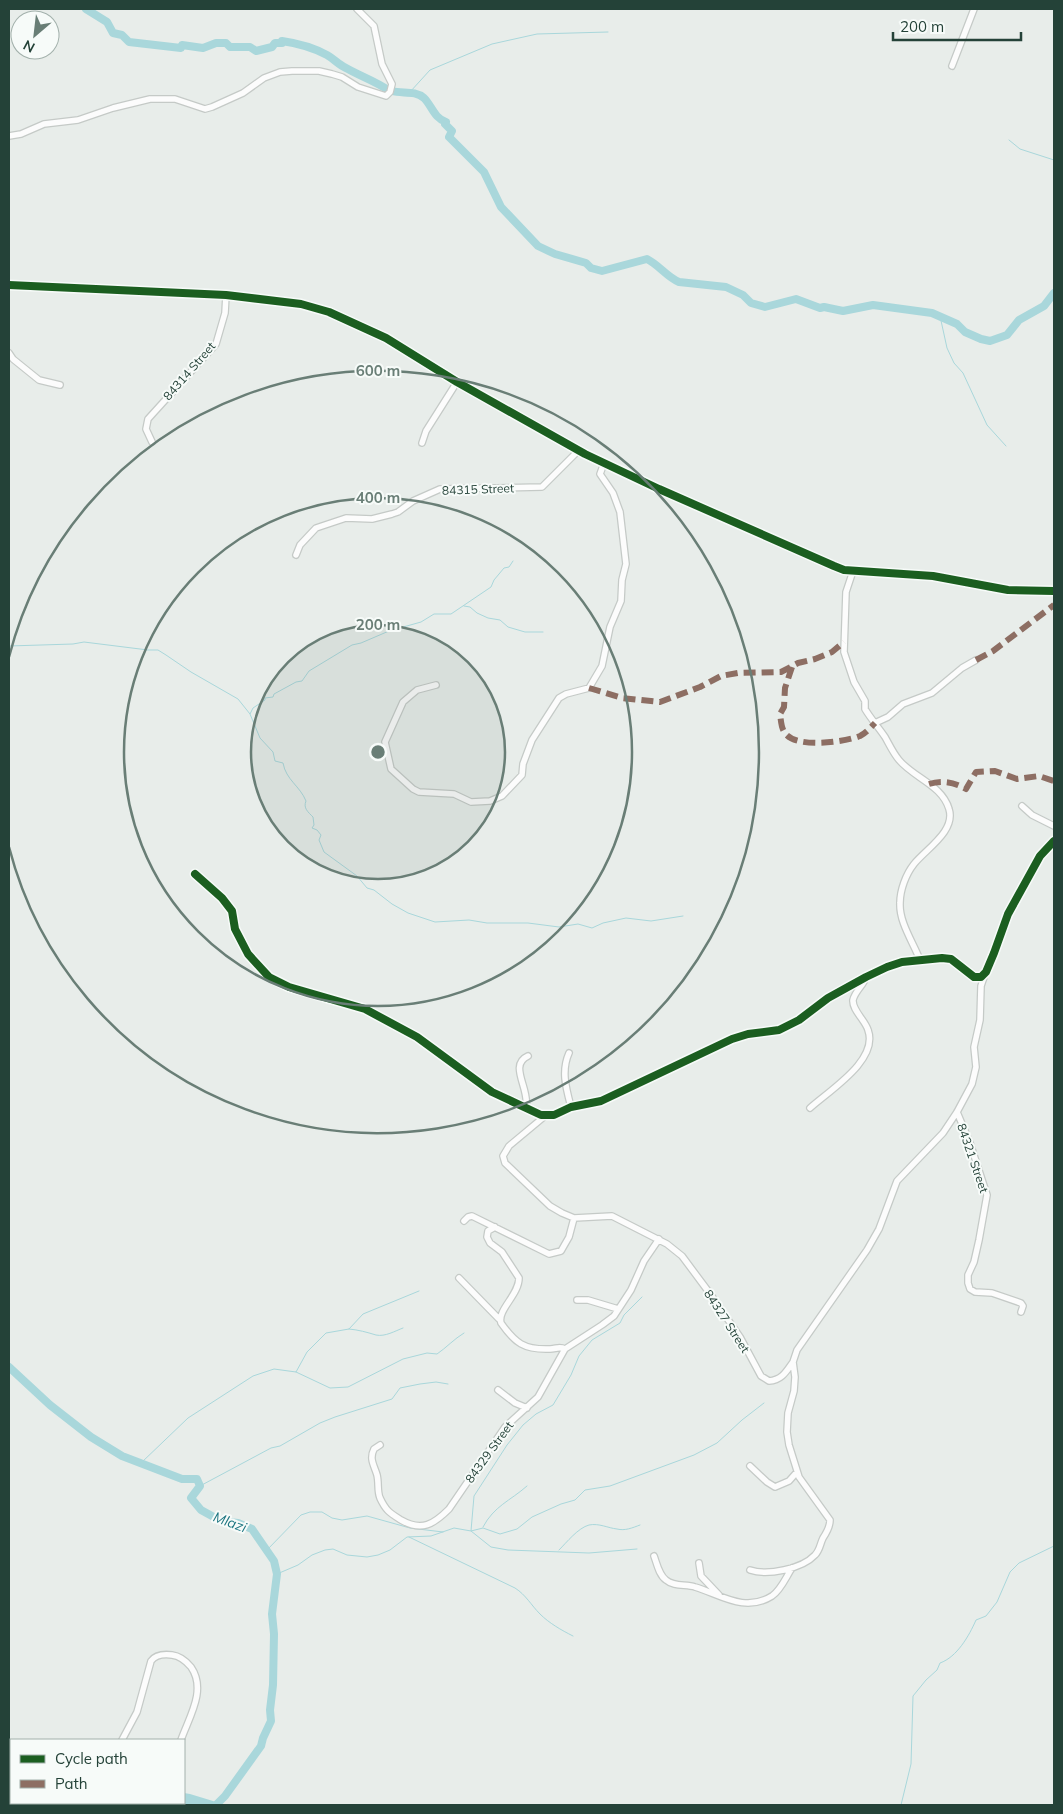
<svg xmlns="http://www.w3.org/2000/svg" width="1063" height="1814" font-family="Mulish,sans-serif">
	<rect width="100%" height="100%" fill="#e8edea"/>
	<path fill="#a9d7db" d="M 184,1793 L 190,1794 L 213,1801 L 217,1803 L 216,1805 L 156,1805 L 157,1803 L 184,1803 Z"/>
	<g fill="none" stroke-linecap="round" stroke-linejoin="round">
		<path stroke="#a9d7db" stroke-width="1" d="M 410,92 L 430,70 L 492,44 L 537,34 L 608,32
			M 1009,140 L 1020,149 L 1054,160
			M 940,316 L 947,348 L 954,363 L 963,373 L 987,425 L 1006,446
			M 464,606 L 470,607 L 477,613 L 488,618 L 500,620 L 508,627 L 525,632 L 543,632
			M 9,646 L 73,644 L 84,642 L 148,650 L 158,650 L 166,655 L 191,672 L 238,699 L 250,714 L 253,708 L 265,700 L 265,698 L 273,697 L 274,694 L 296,682 L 302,681 L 309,671 L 352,645 L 361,643 L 389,631 L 421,622 L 434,614 L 451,614 L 491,587 L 494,580 L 504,568 L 509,567 L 513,561
			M 250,714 L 260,738 L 273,752 L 275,761 L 283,763 C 286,780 300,786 306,801 C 303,808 308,812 313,817 L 314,825 L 312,828 L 317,830 L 321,835 L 319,840 L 324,852 L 357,876 L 367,888 L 374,890 L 392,904 L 408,913 L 435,922 L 469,920 L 487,923 L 528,923 L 559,927 L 578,924 L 592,928 L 603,923 L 626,918 L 651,921 L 683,916
			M 349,1329 C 359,1330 366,1332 376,1335 C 385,1337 395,1331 403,1328
			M 296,1372 L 330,1388 L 348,1387 L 403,1359 L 427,1353 L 437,1354 C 446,1348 454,1339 464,1333
			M 141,1463 L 188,1418 L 253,1376 L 274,1369 L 296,1372 L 307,1352 L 326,1333 L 349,1329 L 363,1314 L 419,1291
			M 200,1486 L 271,1448 L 280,1446 L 320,1423 L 335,1417 L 392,1399 L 400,1388 L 420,1384 L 436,1382 L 448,1384
			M 483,1527 C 494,1506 510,1501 527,1486
			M 409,1537 L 515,1588 C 526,1595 531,1605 540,1614 C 549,1623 561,1630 573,1636
			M 637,1549 L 589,1553 L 508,1550 L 491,1547 L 471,1531 L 474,1496 L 507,1445 L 523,1425 L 536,1414 L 553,1405 L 571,1375 L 579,1356 L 592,1340 L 620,1323 L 624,1315 L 642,1297
			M 267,1550 L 301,1515 L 310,1512 L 322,1512 L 332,1518 L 342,1520 L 367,1516 L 410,1528 L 443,1532
			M 559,1550 C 567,1542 578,1528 589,1525 C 599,1523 608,1528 617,1529 C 625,1531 632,1528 640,1525
			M 277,1574 L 298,1565 L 312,1555 L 325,1550 L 333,1549 L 347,1555 L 367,1557 L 378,1555 L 390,1550 L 407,1537 L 431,1536 L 454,1528 L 471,1531 L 483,1528 L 500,1534 L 517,1529 L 532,1517 L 561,1504 L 575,1500 L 585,1490 L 610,1486 L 694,1455 L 717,1443 L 742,1420 L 764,1403
			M 901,1805 L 911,1764 L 913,1696 L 926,1680 L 937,1670 L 940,1663 C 957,1657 969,1636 976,1620 L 986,1616 L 997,1602 L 1010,1572 L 1019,1563 L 1054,1546"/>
		<path stroke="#a9d7db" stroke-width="8" d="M 86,9 L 107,22 L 113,33 L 122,35 L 129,42 L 181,48 L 182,45 L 203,48 L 216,43 L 226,43 L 230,47 L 250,47 L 256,51 L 272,47 L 275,43 L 282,43 L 282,41 C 296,43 314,48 327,55 C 334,59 339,65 346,68 C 360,76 375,81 388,90
			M 392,91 C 402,94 415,90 424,98 C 432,106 434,118 446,122 L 445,124 L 452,131 L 449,137 L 484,172 L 501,207 L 538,246 L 555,254 L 586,263 L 591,268 L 602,271 L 647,259 C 659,265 667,277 679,282 L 726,287 L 743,295 L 751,303 L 765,307 L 796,299 L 820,308 L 824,307 L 843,311 L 873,305 L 932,313 L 957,324 L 965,332 L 981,339 L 990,341 L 1007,335 L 1019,320 L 1044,306 L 1054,293
			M 9,1367 L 50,1405 L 91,1437 L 122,1456 L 182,1479 L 197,1479 L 200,1486 L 191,1498 L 201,1510 L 221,1521 L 238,1523 L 252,1529 L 274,1561 L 277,1574 L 272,1614 L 274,1634 L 273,1685 L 270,1710 L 271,1721 L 263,1738 L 261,1746 L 225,1796 L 216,1805"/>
		<defs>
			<path id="minor" d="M 952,66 L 974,9
				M 9,136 L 21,134 L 44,124 L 78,120 L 113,108 L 150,99 L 175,99 L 205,109 L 212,107 L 243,93 L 264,78 L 280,72 L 292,71 L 319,71 L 332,74 L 342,77 L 358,87 L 386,96 L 390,92 L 392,84 L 382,64 L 374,26 L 357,9
				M 9,285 L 226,295 L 301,304 L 329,312 L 386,338 L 457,382 L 585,454 L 659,489 L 834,566 L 844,570 L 933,576 L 1008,590 L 1054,591
				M 9,353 L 13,359 L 39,380 L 60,385
				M 152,442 L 146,429 L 148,419 L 216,344 L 225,313 L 226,295
				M 422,443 L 426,431 L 457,382
				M 296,555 L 300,545 L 316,528 L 346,518 L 372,519 L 392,514 L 398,512 L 413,501 L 440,489 L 542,487 L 578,451
				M 853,571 L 846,592 L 844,652 L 854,682 L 865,701 L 865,709 C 871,719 879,728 885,737 C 889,744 893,753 899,760 C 914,778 942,785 949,809 C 956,831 926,849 914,864 C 906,874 900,890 900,903 C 899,922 913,942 920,960
				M 436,685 L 417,690 L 403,702 L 385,742 L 391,769 L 413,789 L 419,792 L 454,794 L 471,802 L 490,801 L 502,796 L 522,775 L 523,764 L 532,740 L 559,698 L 566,694 L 589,688 L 602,666 L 610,627 L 621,601 L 622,580 L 626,564 L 620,512 L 613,493 L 600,474 L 604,463
				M 875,723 L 888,717 L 903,704 L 932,693 L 962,668 L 976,660
				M 1022,806 L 1032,815 L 1054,826
				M 195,874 L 222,898 L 232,911 L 235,929 L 248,954 L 269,977 L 289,987 L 365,1009 L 417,1037 L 492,1092 L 541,1115 L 554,1115 L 571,1107 L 601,1101 L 732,1039 L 748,1034 L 779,1030 L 799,1020 L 828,998 L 866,977 L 887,967 L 902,962 L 942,958 L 951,959 L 974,977 L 981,977 L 986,972 L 994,953 L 1008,914 L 1040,856 L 1054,841
				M 569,1053 C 561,1071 566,1088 571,1107
				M 526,1107 C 530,1089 508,1065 528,1056
				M 810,1108 C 830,1090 879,1060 868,1030 C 865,1020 852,1010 853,1000 C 855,991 864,985 866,977
				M 957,1112 L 970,1143 L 987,1195 L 979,1240 L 974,1262 L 968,1275 L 968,1283 L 970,1289 L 975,1292 L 992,1293 L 1021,1303 L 1023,1306 L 1021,1312
				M 545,1116 L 509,1146 L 503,1156 L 505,1163 L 550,1206 L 562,1213 L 574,1218 L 612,1216 L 667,1244 L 682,1256 L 711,1295 L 740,1337 L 761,1376 L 769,1381 C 782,1380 786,1372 793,1362
				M 464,1221 L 468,1217 L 472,1216 L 549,1254 L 561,1251 L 569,1237 L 574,1218
				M 495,1227 L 488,1231 L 487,1237 L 490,1243 L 502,1252 L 519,1278 C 519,1295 497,1310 501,1323 C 515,1343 524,1350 550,1349 C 556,1349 559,1346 565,1349
				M 459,1278 L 499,1319
				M 577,1300 L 588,1300 L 618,1309
				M 498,1390 L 515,1403 L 527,1408
				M 380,1445 L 374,1449 C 369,1459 374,1465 377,1475 C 379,1483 377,1491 380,1498 C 386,1511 390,1513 401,1520 C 422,1532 434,1524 449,1509 L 505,1427 L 538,1397 L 565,1349 L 602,1325 L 614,1316 L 631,1290 L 644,1261 L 659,1239
				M 750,1466 L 767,1482 L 775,1487 L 789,1481 L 797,1472
				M 654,1556 C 657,1564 659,1575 666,1580 C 674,1587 686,1584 695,1587 C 721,1595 745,1613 772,1596 C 781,1590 786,1577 792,1568
				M 699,1563 L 701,1576 L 719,1595
				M 750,1570 C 767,1576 802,1569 815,1555 C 820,1550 820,1544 823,1538 C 827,1532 830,1527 830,1520 L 799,1477 L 789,1445 L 787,1432 L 788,1413 L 794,1391 L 795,1377 L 793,1362 L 797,1350 L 867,1250 L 879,1229 L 897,1181 L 943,1133 L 957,1112 L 972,1084 L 976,1067 L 974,1047 L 980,1020 L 981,986 L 985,974
				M 122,1740 L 137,1712 L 151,1661 C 156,1654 164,1654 172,1655 C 180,1656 186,1661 191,1667 C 207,1690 189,1717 181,1740
				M 29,1805 L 32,1803
				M 87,1805 L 90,1803"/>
		</defs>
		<use href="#minor" stroke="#c5cac7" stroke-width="8"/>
		<use href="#minor" stroke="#fcfcfc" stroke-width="5.5"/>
		<path stroke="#8d6e63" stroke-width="6" stroke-dasharray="12 6" stroke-linecap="butt" d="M 976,660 L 993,651 L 1054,605
			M 792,667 L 785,688 L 784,707 L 780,714 C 781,720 781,728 785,733 C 796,749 845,742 860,736 C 866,733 870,728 875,723
			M 589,688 L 622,698 L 660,702 L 700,687 L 721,676 L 738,673 L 781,672 L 798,663 L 815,659 L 832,652 L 844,642
			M 929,784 C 942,780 954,782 966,789 L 976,772 L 995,771 L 1017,779 L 1039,776 L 1054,781"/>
		<defs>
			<path id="cycleway" d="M 9,285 L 226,295 L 301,304 L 329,312 L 386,338 L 457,382 L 585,454 L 659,489 L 834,566 L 844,570 L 933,576 L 1008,590 L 1054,591
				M 195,874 L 222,898 L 232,911 L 235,929 L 248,954 L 269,977 L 289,987 L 365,1009 L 417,1037 L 492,1092 L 541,1115 L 554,1115 L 571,1107 L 601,1101 L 732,1039 L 748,1034 L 779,1030 L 799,1020 L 828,998 L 866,977 L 887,967 L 902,962 L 942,958 L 951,959 L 974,977 L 981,977 L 986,972 L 994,953 L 1008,914 L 1040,856 L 1054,841"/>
		</defs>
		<use href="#cycleway" stroke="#f7fbf9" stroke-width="11"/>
		<use href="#cycleway" stroke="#1b5e20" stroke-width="8"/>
	</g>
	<circle cx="378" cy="752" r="127" fill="#697e76" fill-opacity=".12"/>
	<g fill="none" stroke="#697e76" stroke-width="2.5">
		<circle cx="378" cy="752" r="127"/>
		<circle cx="378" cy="752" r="254"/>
		<path d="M9 657A381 381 0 1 1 9 847"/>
	</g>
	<g text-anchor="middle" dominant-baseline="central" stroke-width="4" stroke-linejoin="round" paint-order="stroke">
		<g font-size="12" fill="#244238" stroke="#f7fbf9">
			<text transform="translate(189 371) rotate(-49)">84314 Street</text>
			<text transform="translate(478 489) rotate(-2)">84315 Street</text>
			<text transform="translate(973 1158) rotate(71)">84321 Street</text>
			<text transform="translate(727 1321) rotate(57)">84327 Street</text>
			<text transform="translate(489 1452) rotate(-54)">84329 Street</text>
		</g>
		<g font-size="14" font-style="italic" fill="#1c7580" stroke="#f7fbf9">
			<text transform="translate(230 1522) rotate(20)">Mlazi</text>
		</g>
	</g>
	<circle cx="378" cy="752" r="8" fill="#697e76" stroke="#f7fbf9" stroke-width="2.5"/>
	<g font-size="15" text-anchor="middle" font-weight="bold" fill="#697e76" stroke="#f7fbf9" stroke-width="4" stroke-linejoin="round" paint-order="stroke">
		<text x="378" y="376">600 m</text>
		<text x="378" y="503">400 m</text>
		<text x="378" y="630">200 m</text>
	</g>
	<rect width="1063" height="1814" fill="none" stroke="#244238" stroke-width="20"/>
	<rect x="10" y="1739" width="175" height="65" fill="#f7fbf9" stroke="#a3b1ac"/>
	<rect x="20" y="1755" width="25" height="8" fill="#1b5e20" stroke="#a3b1ac"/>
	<text x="55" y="1764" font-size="15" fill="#244238">Cycle path</text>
	<rect x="20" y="1780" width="25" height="8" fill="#8d6e63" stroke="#a3b1ac"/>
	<text x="55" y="1789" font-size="15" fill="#244238">Path</text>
	<g transform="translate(35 35) rotate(208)"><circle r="24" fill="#f7fbf9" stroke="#a3b1ac"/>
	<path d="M0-4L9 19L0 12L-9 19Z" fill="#697e76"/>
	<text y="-8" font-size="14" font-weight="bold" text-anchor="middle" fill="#244238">N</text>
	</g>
	<path d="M893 32v8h128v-8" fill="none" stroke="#244238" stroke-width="2.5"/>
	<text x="900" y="32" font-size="15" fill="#244238" stroke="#f7fbf9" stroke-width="4" paint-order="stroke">200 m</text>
</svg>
